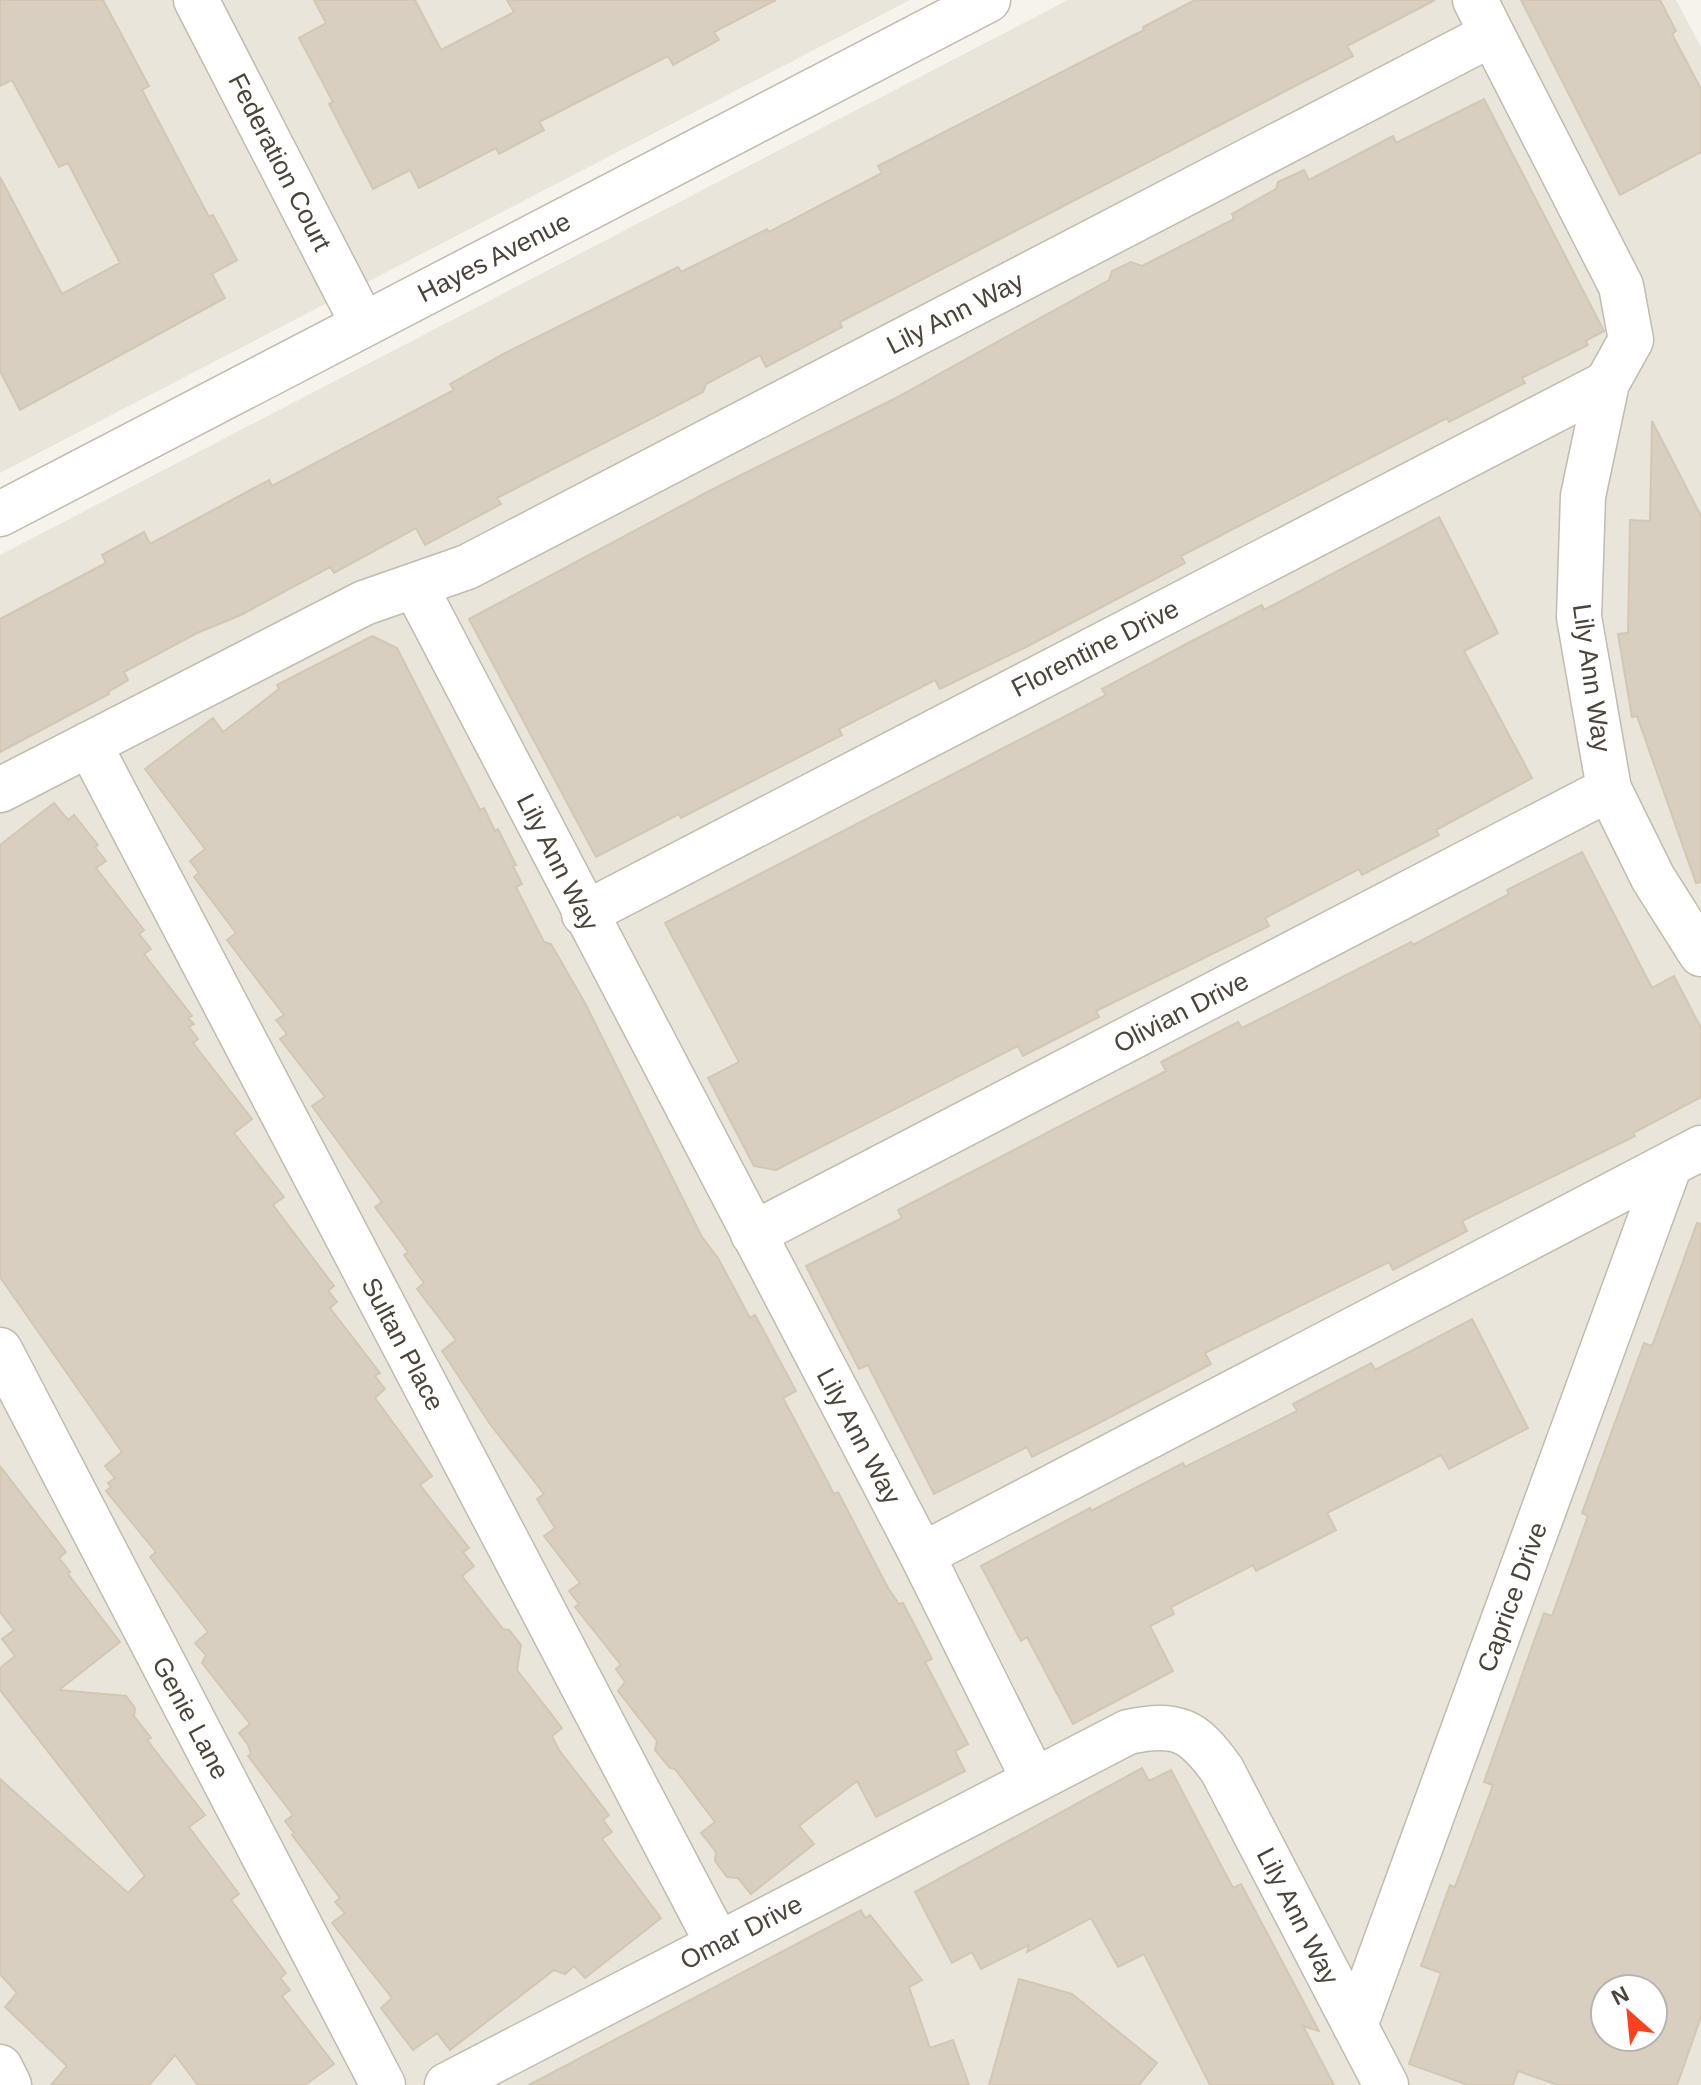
<svg xmlns="http://www.w3.org/2000/svg" width="1701" height="2085" font-family="Arial,sans-serif">
	<rect width="100%" height="100%" fill="#f6f3ec"/>
	<path fill="#eae5da" fill-rule="evenodd" d="M 0,0 L 910,0 L 0,473 Z
		M 1068,0 L 1676,0 L 1701,47 L 1701,2085 L 0,2085 L 0,555 ZM 1605,1989 L 1653,1989 L 1653,2037 L 1605,2037 Z"/>
	<path fill="#d8cfc1" stroke="#d3c7b4" stroke-width="2" fill-rule="evenodd" d="M 0,0 L 103,0 L 149,86 L 142,90 L 209,217 L 213,215 L 237,260 L 212,274 L 225,298 L 20,410 L 0,371 L 0,177 L 62,294 L 120,263 L 68,163 L 59,167 L 12,80 L 0,86 Z
		M 314,0 L 415,0 L 441,50 L 514,12 L 507,0 L 776,0 L 714,32 L 719,40 L 673,65 L 668,56 L 539,122 L 544,130 L 499,154 L 496,148 L 419,188 L 410,170 L 373,189 L 329,104 L 333,102 L 299,38 L 326,23 Z
		M 1195,0 L 1435,0 L 1347,46 L 1353,56 L 840,322 L 842,327 L 766,367 L 760,355 L 706,384 L 703,392 L 497,498 L 501,504 L 425,545 L 416,528 L 334,573 L 330,567 L 241,615 L 197,633 L 124,672 L 128,680 L 108,692 L 109,694 L 0,752 L 0,619 L 106,563 L 102,555 L 144,532 L 150,544 L 269,480 L 272,486 L 454,390 L 450,384 L 507,352 L 678,267 L 681,272 L 767,229 L 769,232 L 882,173 L 878,166 L 1144,30 L 1143,27 Z
		M 1521,0 L 1660,0 L 1676,31 L 1672,34 L 1701,89 L 1701,152 L 1620,195 Z
		M 1484,99 L 1604,331 L 1586,341 L 1588,345 L 1522,378 L 1525,383 L 1449,422 L 1447,418 L 1181,556 L 1185,563 L 1026,647 L 940,689 L 935,680 L 839,729 L 842,735 L 681,818 L 679,814 L 596,857 L 469,619 L 713,489 L 894,399 L 1109,280 L 1112,271 L 1131,262 L 1142,266 L 1234,219 L 1232,214 L 1276,189 L 1278,182 L 1304,170 L 1309,180 L 1393,136 L 1396,143 Z
		M 1652,421 L 1701,516 L 1701,882 L 1696,883 L 1637,716 L 1632,717 L 1618,634 L 1628,633 L 1630,520 L 1650,521 Z
		M 1439,517 L 1498,633 L 1464,651 L 1532,778 L 1436,830 L 1439,835 L 1362,875 L 1359,869 L 1265,918 L 1269,926 L 1096,1011 L 1099,1017 L 1023,1056 L 1018,1046 L 776,1170 L 754,1166 L 708,1078 L 739,1062 L 665,923 L 1106,695 L 1102,689 L 1188,643 L 1262,605 L 1264,610 Z
		M 372,636 L 397,648 L 480,810 L 484,808 L 495,831 L 498,829 L 516,865 L 513,866 L 522,884 L 516,887 L 544,942 L 551,944 L 585,1003 L 702,1237 L 718,1258 L 750,1318 L 755,1315 L 796,1391 L 783,1398 L 834,1494 L 838,1492 L 888,1588 L 899,1604 L 903,1603 L 932,1659 L 925,1662 L 968,1744 L 955,1751 L 965,1771 L 876,1817 L 857,1781 L 799,1826 L 814,1844 L 751,1894 L 738,1878 L 727,1877 L 715,1861 L 716,1852 L 701,1833 L 715,1822 L 675,1769 L 670,1768 L 655,1750 L 657,1741 L 618,1691 L 625,1682 L 616,1669 L 621,1665 L 575,1607 L 579,1604 L 569,1591 L 580,1583 L 544,1536 L 555,1528 L 537,1499 L 544,1494 L 490,1424 L 442,1351 L 456,1340 L 417,1289 L 424,1283 L 404,1255 L 408,1252 L 375,1207 L 382,1202 L 312,1106 L 325,1097 L 280,1039 L 287,1034 L 276,1020 L 284,1015 L 227,940 L 236,933 L 194,877 L 199,873 L 190,861 L 205,849 L 145,769 L 213,718 L 223,732 L 279,689 L 277,685 Z
		M 54,803 L 68,820 L 74,815 L 98,845 L 95,847 L 106,861 L 96,868 L 144,930 L 139,934 L 151,949 L 144,954 L 192,1016 L 188,1018 L 194,1024 L 189,1027 L 198,1039 L 193,1043 L 252,1119 L 234,1133 L 284,1197 L 273,1205 L 334,1286 L 328,1291 L 337,1302 L 330,1308 L 380,1373 L 375,1376 L 385,1389 L 375,1398 L 432,1476 L 420,1485 L 469,1548 L 463,1552 L 474,1566 L 462,1576 L 503,1629 L 509,1630 L 521,1645 L 517,1670 L 562,1728 L 552,1736 L 559,1750 L 609,1815 L 603,1820 L 612,1832 L 602,1839 L 661,1918 L 585,1978 L 574,1966 L 565,1974 L 554,1970 L 450,2050 L 437,2033 L 413,2050 L 381,2008 L 392,1998 L 332,1923 L 345,1913 L 335,1902 L 340,1898 L 292,1835 L 294,1833 L 285,1821 L 293,1815 L 248,1756 L 251,1754 L 248,1745 L 239,1733 L 250,1724 L 202,1663 L 206,1655 L 195,1643 L 208,1632 L 150,1557 L 156,1552 L 106,1491 L 111,1487 L 108,1483 L 115,1478 L 105,1466 L 122,1452 L 0,1277 L 0,845 Z
		M 1582,852 L 1652,988 L 1674,976 L 1701,1028 L 1701,1097 L 1633,1133 L 1635,1136 L 1462,1221 L 1467,1231 L 1393,1270 L 1389,1262 L 1205,1353 L 1211,1364 L 1097,1424 L 1032,1457 L 1027,1447 L 934,1494 L 868,1365 L 859,1369 L 806,1266 L 902,1218 L 898,1210 L 1166,1071 L 1161,1062 L 1238,1022 L 1242,1028 L 1411,942 L 1413,945 L 1509,894 L 1507,890 Z
		M 1697,1223 L 1701,1224 L 1701,2017 L 1677,2085 L 1558,2085 L 1518,2071 L 1513,2085 L 1468,2085 L 1409,2064 L 1441,1973 L 1421,1966 L 1450,1885 L 1455,1887 L 1493,1785 L 1484,1782 L 1544,1613 L 1552,1616 L 1588,1516 L 1582,1513 L 1644,1343 L 1652,1346 ZM 1605,1989 L 1653,1989 L 1653,2037 L 1605,2037 Z
		M 1472,1319 L 1528,1428 L 1449,1469 L 1441,1455 L 1327,1513 L 1336,1530 L 1256,1571 L 1253,1565 L 1171,1607 L 1174,1614 L 1150,1626 L 1173,1671 L 1073,1724 L 1027,1637 L 1021,1641 L 981,1566 L 1090,1508 L 1091,1511 L 1183,1463 L 1185,1467 L 1297,1411 L 1293,1404 L 1371,1363 L 1375,1370 Z
		M 0,1466 L 66,1552 L 59,1558 L 70,1572 L 68,1574 L 120,1642 L 59,1690 L 126,1696 L 135,1708 L 134,1716 L 151,1738 L 147,1740 L 205,1815 L 189,1827 L 239,1894 L 231,1900 L 286,1973 L 280,1978 L 290,1990 L 282,1996 L 334,2064 L 305,2085 L 198,2085 L 175,2055 L 149,2085 L 51,2085 L 67,2066 L 5,2007 L 17,1993 L 0,1974 L 0,1779 L 128,1893 L 145,1876 L 0,1690 L 0,1668 L 15,1656 L 2,1639 L 14,1630 L 0,1612 Z
		M 1142,1768 L 1149,1781 L 1171,1770 L 1233,1888 L 1241,1884 L 1319,2031 L 1303,2026 L 1334,2085 L 1210,2085 L 1144,1954 L 1118,1967 L 1091,1918 L 1027,1952 L 1029,1945 L 981,1969 L 972,1952 L 952,1963 L 915,1892 Z
		M 861,1910 L 865,1918 L 870,1915 L 922,1980 L 909,1987 L 930,2048 L 953,2040 L 969,2085 L 529,2085 Z
		M 1019,1979 L 1072,1994 L 1157,2063 L 1139,2085 L 989,2085 Z"/>
	<g fill="none" stroke-linecap="round" stroke-linejoin="round">
		<defs>
			<path id="minor" d="M 196,0 L 363,324
				M 1475,0 L 1492,34
				M 0,514 L 988,0
				M 415,586 L 922,1555 L 1034,1780
				M 89,744 L 718,1944
				M 0,790 L 364,603 L 467,567 L 1492,34 L 1621,286 L 1631,340 L 1607,383 L 1583,496 L 1579,617 L 1609,789 L 1653,878 L 1701,954
				M 584,914 L 1607,383
				M 753,1234 L 1609,789
				M 0,1350 L 383,2085
				M 922,1555 L 1701,1148
				M 1355,2026 L 1669,1167
				M 0,2067 L 9,2085
				M 447,2085 L 1128,1732 C 1177,1722 1193,1729 1222,1770 L 1386,2085"/>
		</defs>
		<use href="#minor" stroke="#c2bbae" stroke-width="47"/>
		<use href="#minor" stroke="#fff" stroke-width="44"/>
	</g>
	<g text-anchor="middle" dominant-baseline="central" stroke-width="6" stroke-linejoin="round" paint-order="stroke">
		<g font-size="26" fill="#4b4439" stroke="#fff">
			<text transform="translate(280 162) rotate(63)">Federation Court</text>
			<text transform="translate(494 257) rotate(-27)">Hayes Avenue</text>
			<text transform="translate(955 313) rotate(-27)">Lily Ann Way</text>
			<text transform="translate(1095 648) rotate(-27)">Florentine Drive</text>
			<text transform="translate(1592 678) rotate(82)">Lily Ann Way</text>
			<text transform="translate(558 862) rotate(63)">Lily Ann Way</text>
			<text transform="translate(1181 1012) rotate(-27)">Olivian Drive</text>
			<text transform="translate(403 1344) rotate(62)">Sultan Place</text>
			<text transform="translate(859 1436) rotate(62)">Lily Ann Way</text>
			<text transform="translate(1512 1597) rotate(-70)">Caprice Drive</text>
			<text transform="translate(191 1718) rotate(62)">Genie Lane</text>
			<text transform="translate(1298 1916) rotate(63)">Lily Ann Way</text>
			<text transform="translate(741 1932) rotate(-27)">Omar Drive</text>
		</g>
	</g>
	<g transform="translate(1629 2013) rotate(333)"><circle r="38" fill="#ffffff" stroke="#b7b4b0" stroke-width="2"/>
	<path d="M0-6L14 30L0 20L-14 30Z" fill="#fc3f1d"/>
	<text y="-12" font-size="22" font-weight="bold" text-anchor="middle" fill="#4b4439">N</text>
	</g>
</svg>
